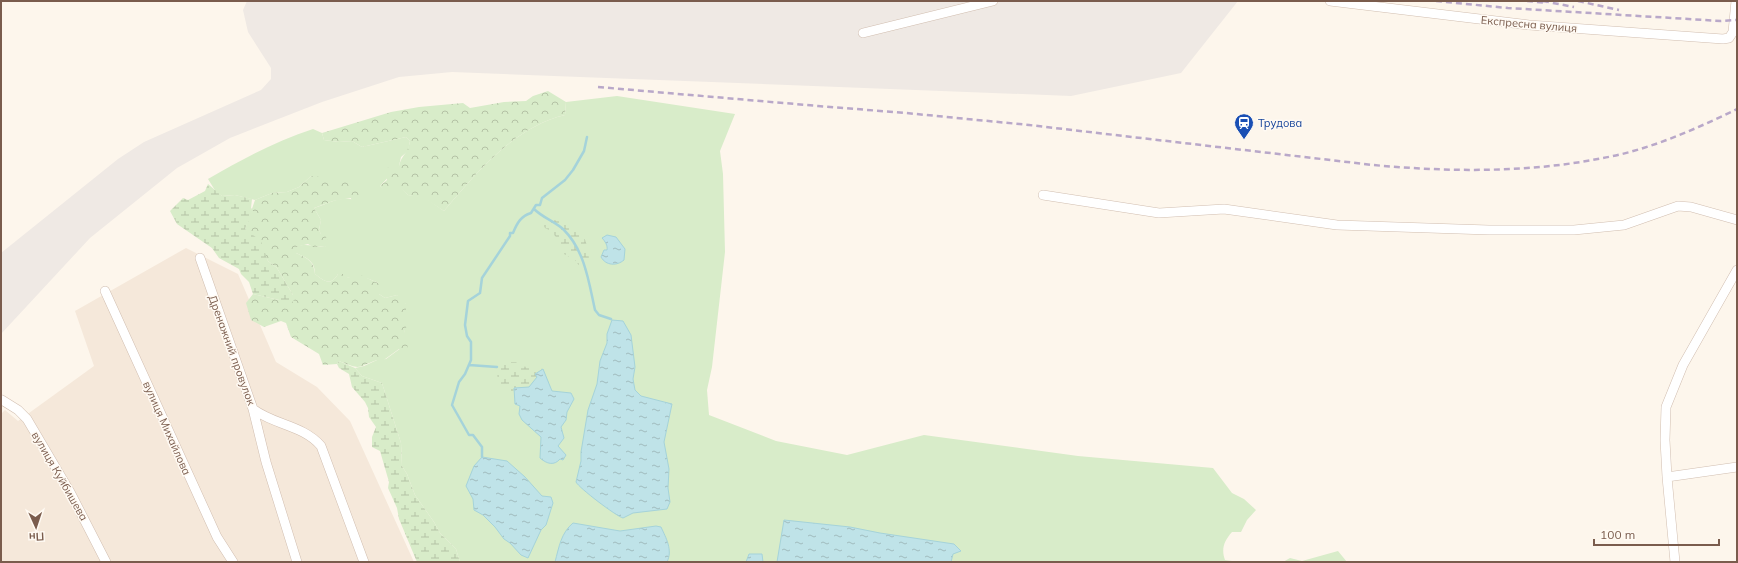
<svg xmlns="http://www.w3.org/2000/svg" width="1738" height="563" font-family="Mulish,sans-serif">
	<defs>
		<pattern id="forest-crowns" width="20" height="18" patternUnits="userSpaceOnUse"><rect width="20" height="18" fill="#d8ecc9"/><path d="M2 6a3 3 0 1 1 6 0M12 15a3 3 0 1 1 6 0" fill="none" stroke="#b4c2a5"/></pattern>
		<pattern id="wetland-marsh" width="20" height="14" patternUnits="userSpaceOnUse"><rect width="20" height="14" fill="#d8ecc9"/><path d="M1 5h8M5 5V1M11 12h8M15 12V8" fill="none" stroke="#b4c2a5"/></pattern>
		<pattern id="water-ripples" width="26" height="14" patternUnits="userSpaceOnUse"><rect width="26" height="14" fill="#bfe3e8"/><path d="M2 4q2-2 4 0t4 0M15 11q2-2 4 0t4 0" fill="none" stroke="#a0bbbe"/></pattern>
	</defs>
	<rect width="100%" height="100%" fill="#fdf6ec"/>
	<path fill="#f5e8da" d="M 186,248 L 238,274 L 276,362 L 317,387 L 350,421 L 414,562 L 1,562 L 1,414 L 5,410 L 18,421 L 94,366 L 75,311 Z"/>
	<path fill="#efe9e4" d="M 247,1 L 1238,1 L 1181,73 L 1071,96 L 452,72 L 399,77 L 322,102 L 230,138 L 177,168 L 90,238 L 1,334 L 1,253 L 118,159 L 144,142 L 261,90 L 271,79 L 271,68 L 248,32 L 243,10 Z"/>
	<path fill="#d8ecc9" d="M 617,96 L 735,114 L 720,151 L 723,174 L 725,252 L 712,367 L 707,390 L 709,415 L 776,441 L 847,455 L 924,435 L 1078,456 L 1213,468 L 1232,493 L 1244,499 L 1256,510 L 1247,520 L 1241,532 L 1232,532 C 1224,541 1221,549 1225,560 L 1239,562 L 460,562 L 456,549 L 440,533 L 434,522 L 415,495 L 407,474 L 402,466 L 401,443 L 382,383 L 362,376 L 355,368 L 364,366 L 377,360 L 386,359 L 401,348 L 405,328 L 406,304 L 397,295 L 385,298 L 379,294 L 378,283 C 370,279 357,274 348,278 L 338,274 C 331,286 325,282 315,274 C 315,261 307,258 296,253 L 295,247 C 308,242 314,248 325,246 L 329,251 L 319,230 L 321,220 L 314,208 C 332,202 343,194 361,202 L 311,176 L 299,187 L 287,192 L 272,193 L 255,200 L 235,195 L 222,196 L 216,192 L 208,179 C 243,159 274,142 313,129 L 322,133 L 324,140 L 339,142 L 352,141 L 362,147 L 406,137 L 410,141 L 408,151 L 401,157 L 399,166 L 380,186 L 385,190 L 398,184 L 408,195 L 424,197 L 444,211 C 476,173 514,127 565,115 L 566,102 Z
		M 1338,551 L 1347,562 L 1283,562 L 1290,558 L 1302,561 Z"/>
	<path fill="url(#forest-crowns)" d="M 548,91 L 566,102 L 565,115 C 514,127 476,173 444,211 L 424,198 L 408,195 L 398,185 L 385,191 L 380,186 L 387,180 L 387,168 L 399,166 C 402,154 408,154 410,141 L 406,137 L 362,147 L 352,141 L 339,142 L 324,140 L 322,133 L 391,112 L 419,107 L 463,103 L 470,108 L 504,102 L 526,101 L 533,96 Z
		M 311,176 L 344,179 L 363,187 L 361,202 L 356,209 L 352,206 L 351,198 L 333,201 L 314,208 L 321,220 L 319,230 L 321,234 L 325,235 L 331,248 L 329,251 L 326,250 L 325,246 L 313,247 L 308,244 L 296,247 L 296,253 C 307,258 314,261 315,274 C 325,282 331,286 338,274 L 343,274 L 348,278 L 356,273 L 378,283 L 382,286 L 379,294 L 385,298 L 397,295 L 404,299 L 406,304 L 406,314 L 409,318 L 408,325 C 404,329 404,334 404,339 L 408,344 L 407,349 L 399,349 L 381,362 L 377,360 C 355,368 362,370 339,361 L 337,364 L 323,365 L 319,354 L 291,337 L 286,323 L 281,321 L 264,327 L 251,320 L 246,303 L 253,294 L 279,300 L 293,295 L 277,268 L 268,261 L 264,252 L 245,229 L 255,200 L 272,193 L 287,192 L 299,187 Z"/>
	<path fill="url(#wetland-marsh)" d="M 208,184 L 222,196 L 235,195 L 252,199 L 251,208 L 256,215 L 248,222 L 245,229 L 261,241 L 268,261 L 277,268 L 293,295 L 295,299 L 286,309 L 279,300 L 253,294 L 249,282 L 241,274 L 239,269 L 219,258 L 212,248 L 177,224 L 170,211 L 183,198 L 188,200 L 205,191 Z
		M 542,217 L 579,226 C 586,240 591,253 588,269 L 582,270 L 575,260 L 562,253 L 560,242 L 551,231 L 545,228 L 543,225 Z
		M 339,361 L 355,368 L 362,376 L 382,383 L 401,443 L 402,466 L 407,474 L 415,495 L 434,522 L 440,533 L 456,549 L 460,562 L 417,562 L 399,519 L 397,508 L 388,488 L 389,482 L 380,451 L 372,447 L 372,437 L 376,427 L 369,417 L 368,408 L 365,402 L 352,387 L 349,374 L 339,368 L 337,364 Z
		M 504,362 L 516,362 L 520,366 L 543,369 L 537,372 L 537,377 L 534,378 L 529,387 L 514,388 L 513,393 C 501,391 495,377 497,365 Z"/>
	<path fill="url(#water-ripples)" stroke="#a5d3da" d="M 607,235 L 616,237 L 625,249 L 624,260 C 617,266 606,266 601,257 L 604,250 L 607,250 C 608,246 605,241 602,238 Z
		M 612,320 L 623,321 L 631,335 L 635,367 L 633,379 L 635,390 L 641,396 L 672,404 L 664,442 L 669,469 L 668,488 L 670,502 L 667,509 L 633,513 L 623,518 C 616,516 579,488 576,482 L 581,461 L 581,452 L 588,410 L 597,384 L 600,361 L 607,343 L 607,334 Z
		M 543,369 L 552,391 L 571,393 L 574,399 L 567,412 L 566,420 L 561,427 L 564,438 L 558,446 L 566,455 L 563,460 L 560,459 C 554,466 547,464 540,458 L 541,437 L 522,420 L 519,414 L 520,406 L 515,404 L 514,388 L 529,387 L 537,377 L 535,374 Z
		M 482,457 L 507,461 L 525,477 L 542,496 L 551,497 L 553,503 L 546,525 L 541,530 L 528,558 L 521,555 L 510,543 L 504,539 L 495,527 L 483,515 L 474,510 L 473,499 L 466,486 L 474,466 Z
		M 784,520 L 850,527 L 880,533 L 954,544 L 961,551 L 953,554 L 951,562 L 777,562 Z
		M 573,523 L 620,531 L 656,526 L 661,527 C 666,538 673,550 667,562 L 555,562 C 559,547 561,533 573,523 Z
		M 749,554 L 762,554 L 763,562 L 746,562 Z"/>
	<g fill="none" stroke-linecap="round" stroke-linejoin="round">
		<path stroke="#a5d3da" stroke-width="2.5" d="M 534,209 C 543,218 556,222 564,230 C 585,251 589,283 595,310 L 599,315 L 611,319
			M 469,365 L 497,367
			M 482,457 L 482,447 L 473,435 L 469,435 L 452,405 L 459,382 L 465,374 L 471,360 L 471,342 L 467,336 L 465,325 L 468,301 L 480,293 L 482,278 L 510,236 L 510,233 L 513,233 C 517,223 521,216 531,213 L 536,205 L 540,205 L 542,198 L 565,180 L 573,170 L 584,151 L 587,137"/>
		<defs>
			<path id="street" d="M 1330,1 L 1529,25 L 1723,39 L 1729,38 L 1733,32 L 1736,1
				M 863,33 L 993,1
				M 1043,195 L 1159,213 L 1224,209 L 1337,225 L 1489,230 L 1574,230 L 1624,225 L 1678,206 L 1691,207 L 1737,220
				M 200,258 L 253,409 C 274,425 303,425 321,446 L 364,562
				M 105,291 L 217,537 L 233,562
				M 1,401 L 2,400 L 18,410 L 27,419 L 70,492 L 106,562
				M 253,409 L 266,462 L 297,562
				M 1667,477 L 1737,467
				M 1675,562 L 1667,477 L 1665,440 L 1666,407 L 1683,365 L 1737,270"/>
		</defs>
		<use href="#street" stroke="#d1beb0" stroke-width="10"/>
		<use href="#street" stroke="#fff" stroke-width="9"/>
		<path stroke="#b9a8c9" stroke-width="2.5" stroke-dasharray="6 4" stroke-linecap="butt" d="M 1436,1 L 1508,8 L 1721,21 L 1737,20
			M 1527,1 L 1547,3
			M 1543,1 L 1574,7
			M 1578,1 L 1619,10
			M 598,87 L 818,106 L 906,113 L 1029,125 L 1373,165 C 1449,172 1528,173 1603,158 C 1649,150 1696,129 1737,109"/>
	</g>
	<defs>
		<symbol id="station-pin" viewBox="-11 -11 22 30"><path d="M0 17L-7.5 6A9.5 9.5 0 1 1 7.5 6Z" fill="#1a4fb4" stroke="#fffaf3"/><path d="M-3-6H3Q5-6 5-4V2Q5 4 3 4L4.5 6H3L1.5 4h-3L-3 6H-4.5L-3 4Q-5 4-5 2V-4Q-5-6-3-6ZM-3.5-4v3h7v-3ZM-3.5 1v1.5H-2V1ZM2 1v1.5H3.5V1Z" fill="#fff"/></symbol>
	</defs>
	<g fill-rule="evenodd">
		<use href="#station-pin" x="1233" y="112" width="22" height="30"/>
	</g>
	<g text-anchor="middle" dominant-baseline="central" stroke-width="3" stroke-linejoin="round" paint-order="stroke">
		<g font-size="11" fill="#7a5c4d" stroke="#fffaf3">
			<text transform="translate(1529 24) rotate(5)">Експресна вулиця</text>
			<text transform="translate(232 350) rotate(70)">Дренажний провулок</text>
			<text transform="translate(167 428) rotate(66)">вулиця Михайлова</text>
			<text transform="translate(60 476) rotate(60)">вулиця Куйбишева</text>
		</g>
		<g font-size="11" fill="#164399" stroke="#fffaf3" text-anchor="start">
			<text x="1258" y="123">Трудова</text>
		</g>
	</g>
	<rect width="1738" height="563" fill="none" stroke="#7a5c4d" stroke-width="4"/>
	<g transform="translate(36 527) rotate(177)" stroke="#fffaf3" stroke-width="3" paint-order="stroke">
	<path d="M0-3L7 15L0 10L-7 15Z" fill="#7a5c4d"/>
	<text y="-6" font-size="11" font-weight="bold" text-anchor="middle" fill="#7a5c4d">Пн</text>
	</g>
	<path d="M1594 539v6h125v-6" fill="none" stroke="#7a5c4d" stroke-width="2"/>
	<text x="1600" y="539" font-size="12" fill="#7a5c4d" stroke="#fffaf3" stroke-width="3" paint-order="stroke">100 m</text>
</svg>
